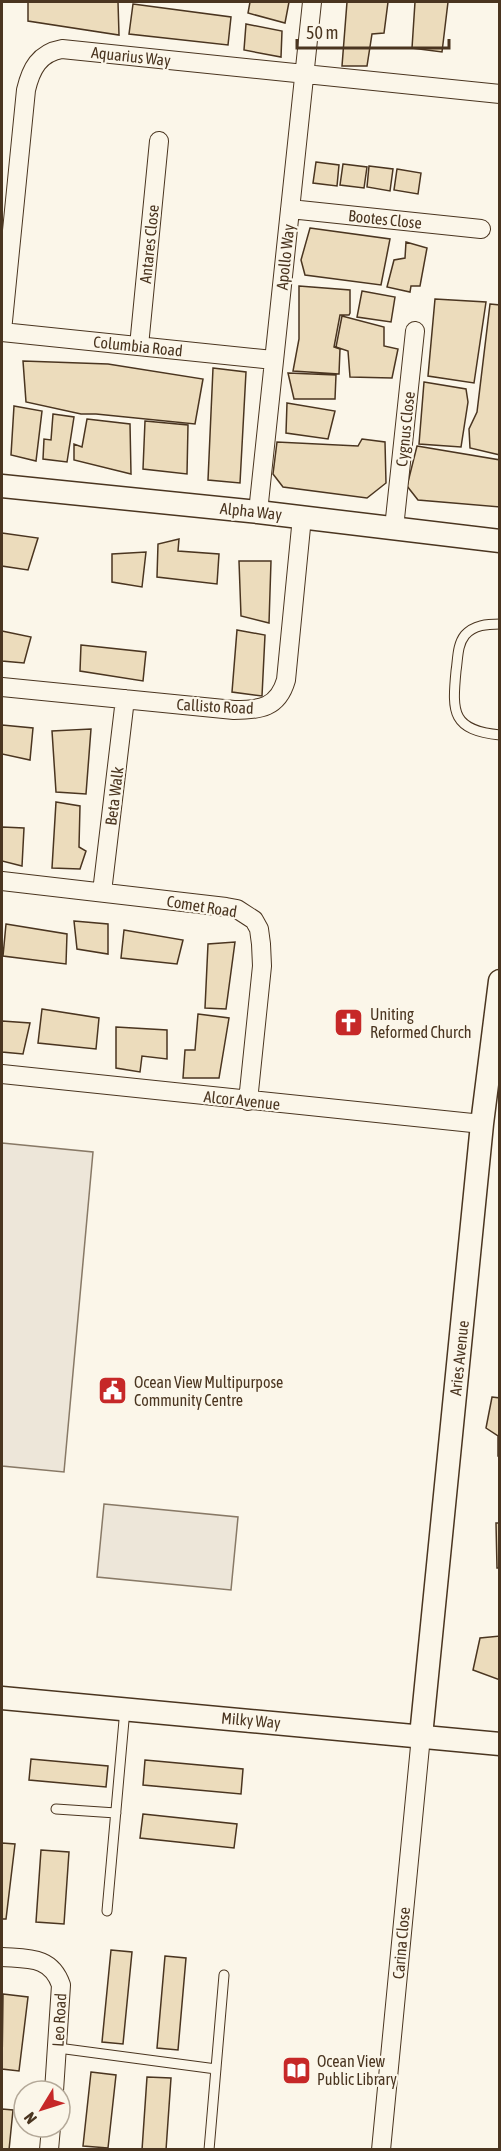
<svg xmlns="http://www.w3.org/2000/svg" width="501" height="2151" font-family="'Asap Condensed',sans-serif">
	<rect width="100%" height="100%" fill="#fbf6e9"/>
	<path fill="#ede6d9" stroke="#887966" stroke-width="1.5" d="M 2,1143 L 93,1152 L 64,1472 L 2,1466 Z
		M 104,1504 L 238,1517 L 231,1590 L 97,1577 Z"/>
	<path fill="#ecdcbc" stroke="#4a3520" stroke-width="1.5" d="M 28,2 L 118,2 L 119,35 L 28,21 Z
		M 250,2 L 289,2 L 285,23 L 248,13 Z
		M 347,2 L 388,2 L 384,33 L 372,34 L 367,66 L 342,66 Z
		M 415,2 L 448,2 L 442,52 L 412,48 Z
		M 133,4 L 231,17 L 228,45 L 129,34 Z
		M 246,24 L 282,31 L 281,57 L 244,50 Z
		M 316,162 L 339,165 L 337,186 L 313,183 Z
		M 343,164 L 367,167 L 364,188 L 340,185 Z
		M 369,166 L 393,169 L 390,191 L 367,187 Z
		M 397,169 L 421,173 L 418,194 L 394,190 Z
		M 310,228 L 390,239 L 381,285 L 305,275 L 301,260 Z
		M 406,242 L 427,248 L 420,286 L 411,286 L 410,292 L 387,287 L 394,260 L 405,258 Z
		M 299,286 L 350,290 L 350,313 L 349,315 L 340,315 L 334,347 L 340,349 L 339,374 L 293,371 L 299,339 Z
		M 362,291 L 395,297 L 391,322 L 357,317 Z
		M 435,299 L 486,302 L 474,383 L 428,376 Z
		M 490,304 L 500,305 L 500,455 L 470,448 L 469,429 L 477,412 Z
		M 342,316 L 384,327 L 384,346 L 398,349 L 392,378 L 350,377 L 348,351 L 336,347 Z
		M 23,361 L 108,364 L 203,379 L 195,424 L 96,414 L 81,414 L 26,402 Z
		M 213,368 L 246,372 L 240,483 L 208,480 Z
		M 288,373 L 336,375 L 335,399 L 294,399 Z
		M 424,382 L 466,389 L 468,402 L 461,447 L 419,444 Z
		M 287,403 L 335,411 L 328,439 L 286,433 Z
		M 14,406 L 42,411 L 36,461 L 11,455 Z
		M 53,414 L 74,417 L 67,462 L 43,459 L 44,439 L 51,440 Z
		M 87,419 L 130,424 L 131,474 L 74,460 L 74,444 L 82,447 Z
		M 145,421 L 188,425 L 187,474 L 143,469 Z
		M 362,439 L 385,442 L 386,483 L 367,498 L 283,487 L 273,474 L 277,442 L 358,446 Z
		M 417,446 L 500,460 L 500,507 L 418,500 L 407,486 Z
		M 2,533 L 38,538 L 28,570 L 2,566 Z
		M 179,539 L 178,551 L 219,554 L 217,584 L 157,577 L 158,544 Z
		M 146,552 L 142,587 L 112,582 L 112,554 Z
		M 239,561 L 271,561 L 269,623 L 241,616 Z
		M 237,630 L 265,635 L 262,696 L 232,692 Z
		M 2,631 L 31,637 L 24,663 L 2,661 Z
		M 81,645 L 146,652 L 143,681 L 80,671 Z
		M 2,725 L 33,728 L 30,760 L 2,754 Z
		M 91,729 L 86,794 L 56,792 L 52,731 Z
		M 56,802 L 80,806 L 79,847 L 86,851 L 80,869 L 52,868 Z
		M 2,827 L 24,828 L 22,866 L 2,861 Z
		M 74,921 L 108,924 L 108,954 L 77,949 Z
		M 6,924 L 67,934 L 66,964 L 3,956 Z
		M 124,930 L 183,940 L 177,964 L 121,958 Z
		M 235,942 L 226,1009 L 205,1008 L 208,944 Z
		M 42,1009 L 99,1018 L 96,1049 L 38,1043 Z
		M 198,1014 L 229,1018 L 219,1078 L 183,1078 L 185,1050 L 195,1050 Z
		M 2,1021 L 30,1023 L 23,1054 L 2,1052 Z
		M 116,1027 L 167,1030 L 167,1059 L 142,1056 L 140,1072 L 116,1068 Z
		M 492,1397 L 500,1398 L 500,1456 L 498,1456 L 498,1436 L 486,1428 Z
		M 496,1523 L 500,1523 L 500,1568 L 497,1568 Z
		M 500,1636 L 500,1680 L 473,1670 L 480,1638 Z
		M 31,1759 L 108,1766 L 106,1787 L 29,1780 Z
		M 145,1760 L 243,1769 L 241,1794 L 143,1785 Z
		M 143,1814 L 237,1824 L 234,1848 L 140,1838 Z
		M 2,1843 L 15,1844 L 6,1919 L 2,1919 Z
		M 41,1850 L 69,1852 L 64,1924 L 36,1922 Z
		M 111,1950 L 132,1952 L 123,2044 L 102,2042 Z
		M 165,1956 L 186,1958 L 178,2050 L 157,2048 Z
		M 3,1994 L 28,1997 L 19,2071 L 2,2069 Z
		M 91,2072 L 116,2075 L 108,2148 L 83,2146 Z
		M 147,2077 L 171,2078 L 166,2150 L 142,2150 Z
		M 2,2109 L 13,2110 L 9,2150 L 2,2150 Z"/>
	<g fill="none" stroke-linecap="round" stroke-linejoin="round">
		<defs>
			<path id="service" d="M 500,624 C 487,624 474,625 465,635 C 457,645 458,659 456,671 C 452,713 452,730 500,735
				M 56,1809 L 116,1813
				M 107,1911 L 125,1709
				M 58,2048 L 216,2069
				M 209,2150 L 224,1975"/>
			<path id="minor" d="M 290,209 L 481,229
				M 2,331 L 26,90 C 31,69 39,53 62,49 L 500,94
				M 2,332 L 273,360
				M 139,346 L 159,141
				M 258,512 L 312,2
				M 394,528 L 415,331
				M 2,687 L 234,710 C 260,710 278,708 286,680 L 302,517
				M 2,881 L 226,907 L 237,909 L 254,920 L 259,929 L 261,944 L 262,966 L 248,1101
				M 102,892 L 125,699
				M 2,1074 L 482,1124
				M 2,1957 C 28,1959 51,1956 61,1985 L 54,2091
				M 49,2150 L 51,2127
				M 381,2150 L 421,1736"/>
			<path id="tertiary" d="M 2,486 L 258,512 L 500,541
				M 2,1698 L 500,1744
				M 421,1736 L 482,1124 L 500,981"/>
		</defs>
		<use href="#service" stroke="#4a3520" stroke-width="11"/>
		<use href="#minor" stroke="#4a3520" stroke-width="20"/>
		<use href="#tertiary" stroke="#4a3520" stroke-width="25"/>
		<use href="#service" stroke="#fbf6e9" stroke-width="9"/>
		<use href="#minor" stroke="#fbf6e9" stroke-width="18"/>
		<use href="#tertiary" stroke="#fbf6e9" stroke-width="22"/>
	</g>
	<defs>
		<symbol id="church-square" viewBox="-11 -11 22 22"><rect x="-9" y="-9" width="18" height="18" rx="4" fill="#c62828" stroke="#fbf6e9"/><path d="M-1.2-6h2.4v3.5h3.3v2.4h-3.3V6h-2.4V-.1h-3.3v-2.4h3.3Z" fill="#fff"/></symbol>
		<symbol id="civic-square" viewBox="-11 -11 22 22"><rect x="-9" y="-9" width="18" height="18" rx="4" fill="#c62828" stroke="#fbf6e9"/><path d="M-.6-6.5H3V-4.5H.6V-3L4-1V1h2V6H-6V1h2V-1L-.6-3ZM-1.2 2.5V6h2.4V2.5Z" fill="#fff"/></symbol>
		<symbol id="library-square" viewBox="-11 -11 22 22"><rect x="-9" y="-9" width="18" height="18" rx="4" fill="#c62828" stroke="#fbf6e9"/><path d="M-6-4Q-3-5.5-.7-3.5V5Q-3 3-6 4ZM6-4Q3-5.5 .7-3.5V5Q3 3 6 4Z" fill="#fff"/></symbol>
	</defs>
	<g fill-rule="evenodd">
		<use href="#church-square" x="332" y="1006" width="33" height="33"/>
		<use href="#civic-square" x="96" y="1374" width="33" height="33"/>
		<use href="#library-square" x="280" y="2054" width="33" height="33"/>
	</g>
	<g text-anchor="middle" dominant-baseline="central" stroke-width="4.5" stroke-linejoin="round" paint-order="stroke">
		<g font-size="16" fill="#4a3520" stroke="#fbf6e9">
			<text transform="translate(131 56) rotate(6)">Aquarius Way</text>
			<text transform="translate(385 219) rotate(6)">Bootes Close</text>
			<text transform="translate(149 244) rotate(-84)">Antares Close</text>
			<text transform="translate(285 257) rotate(-84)">Apollo Way</text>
			<text transform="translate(138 346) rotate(6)">Columbia Road</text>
			<text transform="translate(405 429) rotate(-84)">Cygnus Close</text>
			<text transform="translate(251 511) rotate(6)">Alpha Way</text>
			<text transform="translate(215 706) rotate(3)">Callisto Road</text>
			<text transform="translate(114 796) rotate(-83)">Beta Walk</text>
			<text transform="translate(202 906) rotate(9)">Comet Road</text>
			<text transform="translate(242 1100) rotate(6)">Alcor Avenue</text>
			<text transform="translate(459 1358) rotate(-84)">Aries Avenue</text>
			<text transform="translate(251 1720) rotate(5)">Milky Way</text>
			<text transform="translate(401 1943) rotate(-85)">Carina Close</text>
			<text transform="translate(59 2020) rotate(-87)">Leo Road</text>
		</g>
		<g font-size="16" fill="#4a3520" stroke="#fbf6e9" text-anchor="start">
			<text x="370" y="1014">Uniting<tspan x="370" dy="18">Reformed Church</tspan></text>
			<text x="134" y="1382">Ocean View Multipurpose<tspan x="134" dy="18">Community Centre</tspan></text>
			<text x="317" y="2061">Ocean View<tspan x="317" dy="18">Public Library</tspan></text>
		</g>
	</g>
	<rect width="501" height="2151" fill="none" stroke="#4a3520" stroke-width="6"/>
	<g transform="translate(42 2109) rotate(232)"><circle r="28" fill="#fbf6e9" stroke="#b4a999" stroke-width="1.5"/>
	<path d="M0-4.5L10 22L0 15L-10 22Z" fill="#c62828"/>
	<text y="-9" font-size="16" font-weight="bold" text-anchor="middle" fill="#4a3520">N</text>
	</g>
	<path d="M297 39v9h152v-9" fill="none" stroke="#4a3520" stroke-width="3"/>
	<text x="306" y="39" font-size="18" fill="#4a3520" stroke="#fbf6e9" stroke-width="4.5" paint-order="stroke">50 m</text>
</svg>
